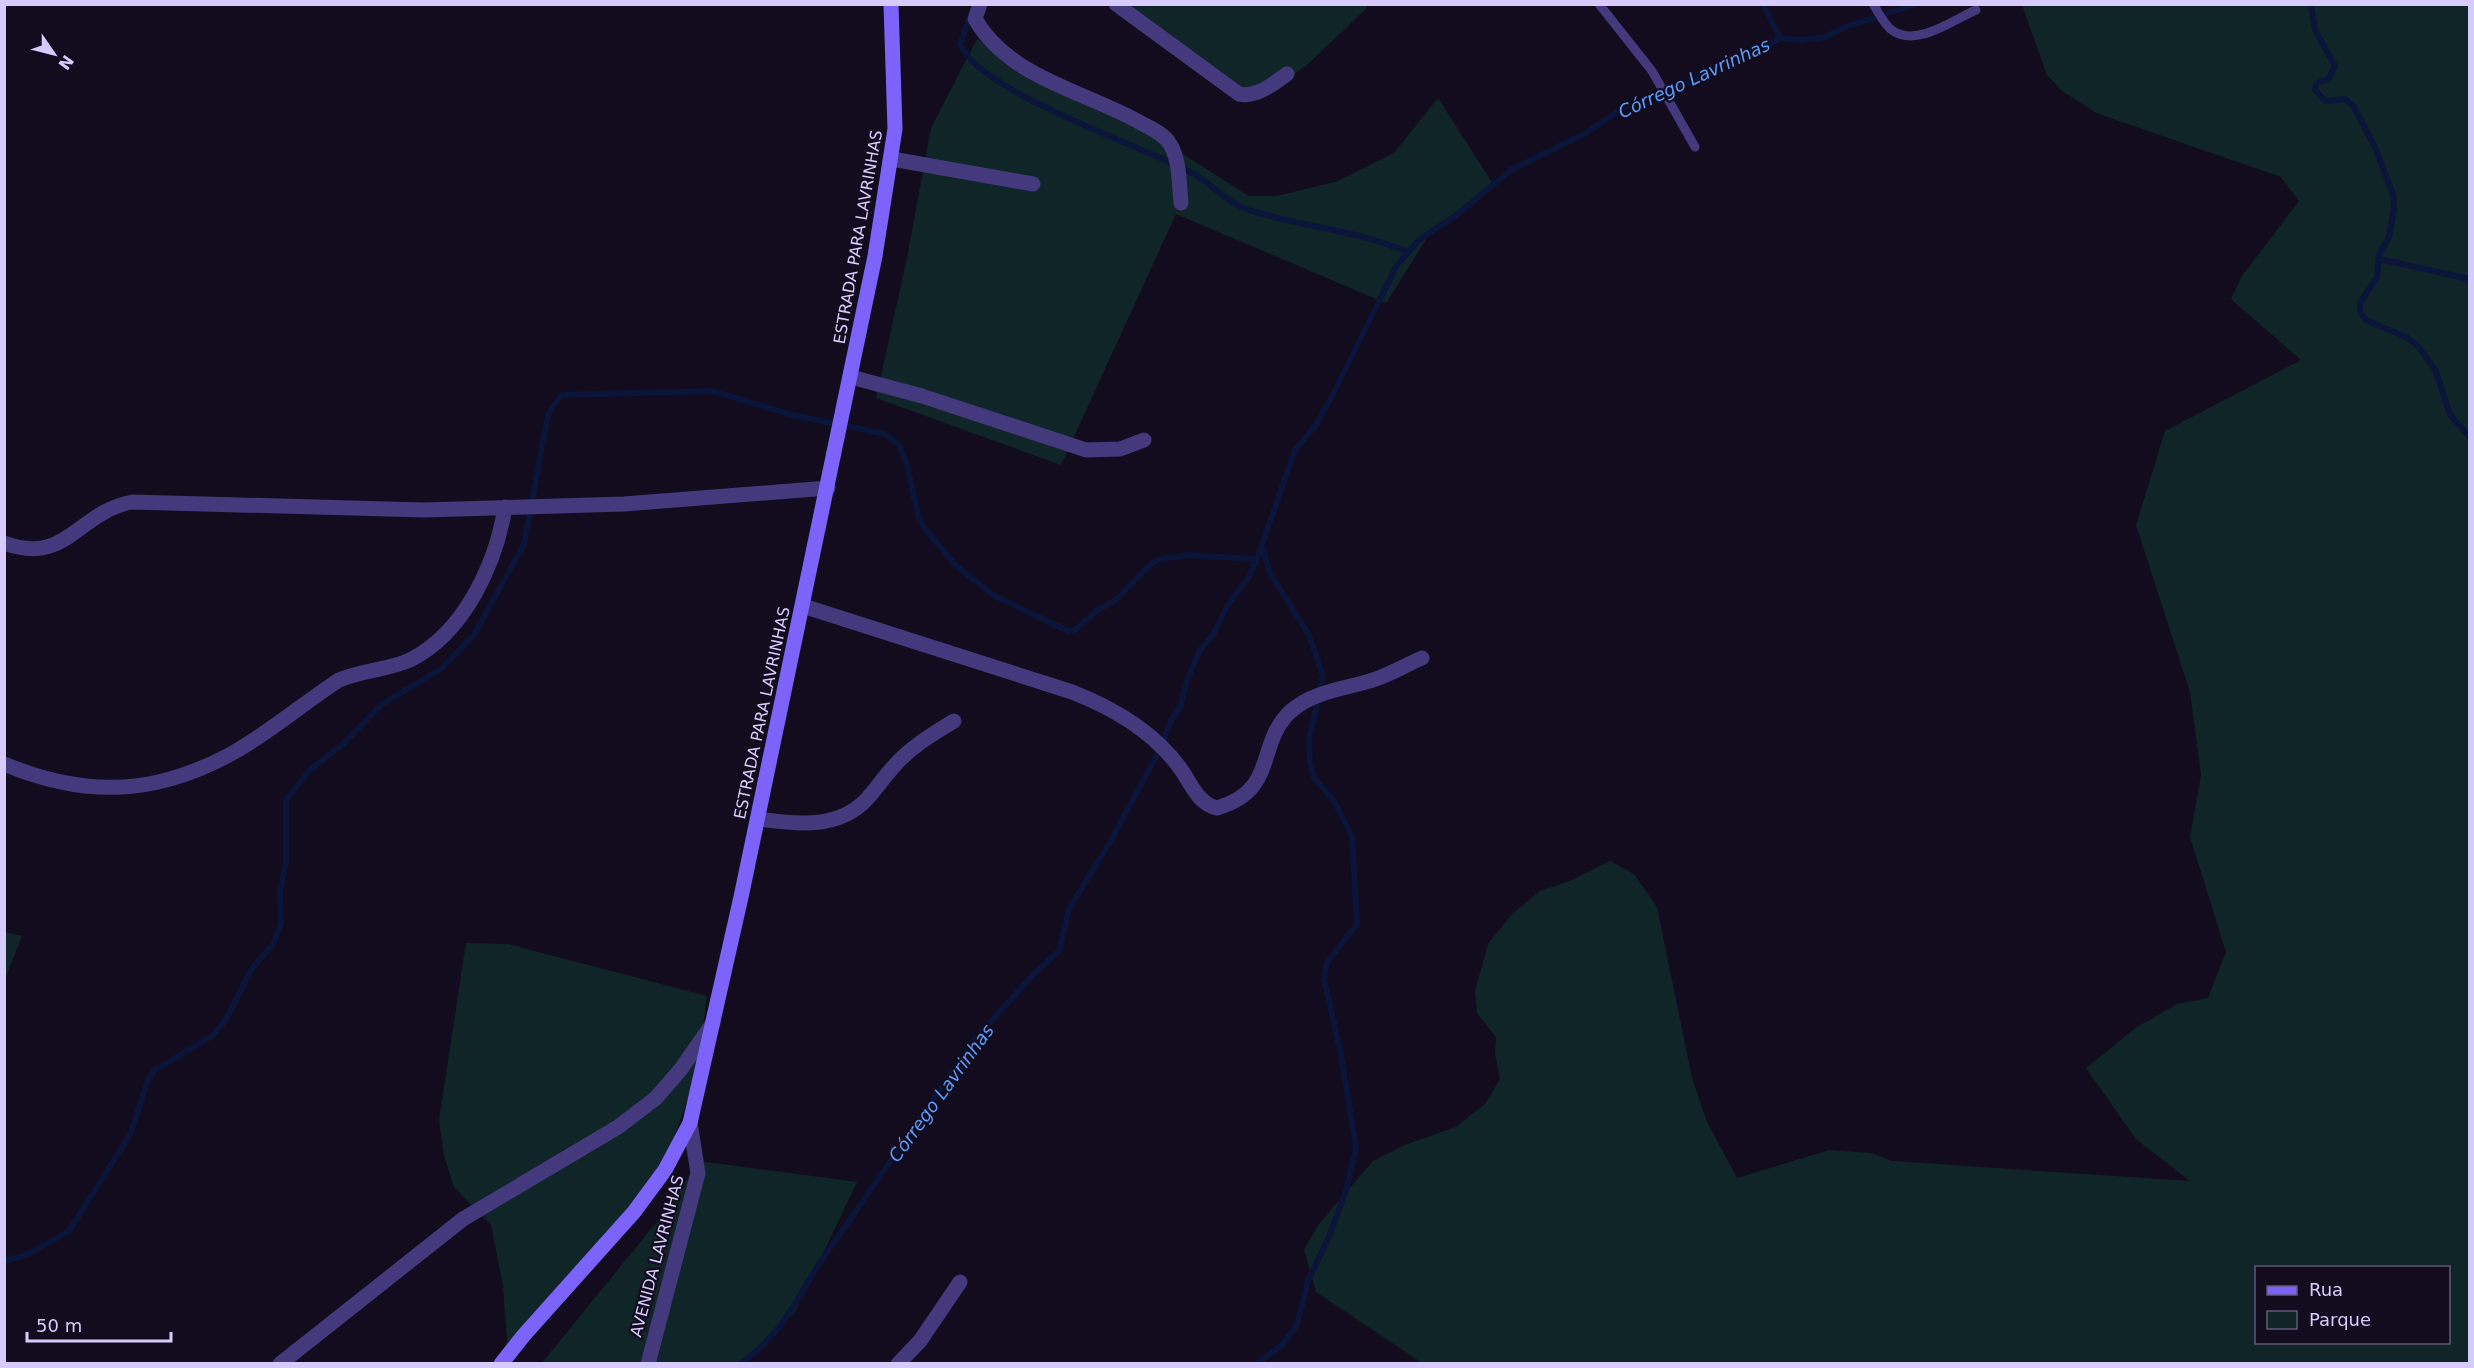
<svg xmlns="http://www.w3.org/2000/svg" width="2474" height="1368" font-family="'DejaVu Sans',sans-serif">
	<rect width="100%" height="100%" fill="#120c1e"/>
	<path fill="#102528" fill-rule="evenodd" d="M 1366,4 L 1367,8 L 1308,64 L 1267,94 L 1241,86 L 1130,5 Z
		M 2022,5 L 2469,5 L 2469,1363 L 1422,1363 L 1316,1292 L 1304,1250 L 1318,1225 L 1373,1161 L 1407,1144 L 1456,1127 L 1485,1104 L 1500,1079 L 1495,1054 L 1496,1037 L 1477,1013 L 1475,991 L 1488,944 L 1513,913 L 1540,891 L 1570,881 L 1610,861 L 1634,874 L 1657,907 L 1692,1078 L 1707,1122 L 1737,1178 L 1829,1150 L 1872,1153 L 1892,1161 L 2190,1181 L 2136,1139 L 2086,1068 L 2137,1027 L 2177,1004 L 2208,998 L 2226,952 L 2190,837 L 2201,775 L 2190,692 L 2136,525 L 2165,431 L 2301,360 L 2231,299 L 2242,276 L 2299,201 L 2281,177 L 2096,113 L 2061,90 L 2047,75 ZM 2256,1268 L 2448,1268 L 2448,1342 L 2256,1342 Z
		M 977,39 L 1113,105 L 1170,146 L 1249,196 L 1277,196 L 1338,181 L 1394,153 L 1438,98 L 1495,187 L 1432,230 L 1386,303 L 1176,214 L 1061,465 L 876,398 L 907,258 L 931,128 Z
		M 5,932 L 22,936 L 5,979 L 4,932 Z
		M 466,943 L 508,944 L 707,996 L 700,1049 L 688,1098 L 672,1144 L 651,1187 L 504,1348 L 507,1342 L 503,1286 L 491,1225 L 454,1187 L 444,1156 L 439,1120 Z
		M 699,1161 L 857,1182 L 795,1312 L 745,1363 L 541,1364 L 669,1207 Z"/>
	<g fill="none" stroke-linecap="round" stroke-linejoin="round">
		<path stroke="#0a1539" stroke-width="6" d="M 1763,4 L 1780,38
			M 2311,4 L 2315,30 L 2335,66 L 2329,78 L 2316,84 L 2315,90 L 2325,101 L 2345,99 L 2354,107 L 2374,145 L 2393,194 L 2394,209 L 2389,237 L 2379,254 L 2377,277 L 2360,303 L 2360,312 L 2366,320 L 2406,337 L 2418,346 L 2435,369 L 2450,415 L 2470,437
			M 971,15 L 960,44 C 982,94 1141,145 1192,173 C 1213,184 1225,202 1249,210 C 1301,227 1357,230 1407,252
			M 2379,259 L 2470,279
			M 4,1261 L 27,1255 L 69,1231 L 131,1133 L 148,1080 L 155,1070 L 212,1036 L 225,1021 L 251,970 L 273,944 L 281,924 L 280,890 L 286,864 L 286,800 L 310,770 L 343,744 L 382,704 L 441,669 L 474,635 L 524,544 L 547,420 L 551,409 L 562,395 L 712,391 L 793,415 L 885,434 L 899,445 L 907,465 L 918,515 L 923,526 L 955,565 L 995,596 L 1068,631 L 1075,630 L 1099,609 L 1116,600 L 1151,564 L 1160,559 L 1188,555 L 1257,559
			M 740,1364 C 775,1341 797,1302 817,1267 L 976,1038 L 1033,975 L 1059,951 L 1069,909 L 1110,842 L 1162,746 L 1169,724 L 1181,706 L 1186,682 L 1200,650 L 1213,635 L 1227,606 L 1249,577 L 1257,559 L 1295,450 L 1316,425 L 1333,394 L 1397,265 L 1419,240 L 1455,216 L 1511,170 L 1584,134 L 1625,107 L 1682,86 L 1721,64 L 1751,55 L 1780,38 L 1801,40 L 1825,37 L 1848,26 L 1916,4
			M 1257,1364 L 1283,1344 L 1297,1325 L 1308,1281 L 1329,1237 L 1347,1187 L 1356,1148 L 1340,1050 L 1324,979 L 1327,962 L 1357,924 L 1352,836 L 1334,801 L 1314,778 L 1310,761 L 1309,740 L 1323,676 L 1309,635 L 1270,573 L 1262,547"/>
		<path stroke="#44397c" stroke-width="9" d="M 1599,4 L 1652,71 L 1695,147
			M 1873,4 C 1879,13 1884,25 1893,31 C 1917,47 1953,20 1976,10"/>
		<path stroke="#44397c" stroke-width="15" d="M 980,4 L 975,19 C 1010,79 1085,91 1141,123 C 1151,128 1164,134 1170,144 C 1180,160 1179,185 1181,203
			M 1116,4 L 1239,94 C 1257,98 1274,83 1287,74
			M 892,159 L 1033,184
			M 851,377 L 922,396 L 1086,450 L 1120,449 L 1144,440
			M 4,543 C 67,566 76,513 132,502 L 424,510 L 624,504 L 828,488
			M 803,606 L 1072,692 C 1113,708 1154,732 1180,768 C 1191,783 1198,804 1217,808 C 1279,790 1255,744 1291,711 C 1315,690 1347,689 1376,679 C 1392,673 1406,665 1422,658
			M 4,764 C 84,797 152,796 229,755 C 268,734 302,704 339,680 C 362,670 388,670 410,660 C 464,633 496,564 505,507
			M 758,819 C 795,824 837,830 866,800 C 876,789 885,776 895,765 C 912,746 933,734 954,721
			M 280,1364 L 463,1219 L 618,1127 L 656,1098 L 681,1069 L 713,1023
			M 648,1364 L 698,1173 L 690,1123
			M 898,1364 L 920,1341 L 960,1282"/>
		<path stroke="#7c64fb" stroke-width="15" d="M 501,1364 L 524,1335 L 634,1212 L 665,1170 L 690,1123 L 741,897 L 875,256 L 895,129 L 891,4"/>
	</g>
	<g text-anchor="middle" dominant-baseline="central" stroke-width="4.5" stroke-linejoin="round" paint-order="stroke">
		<g font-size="16" fill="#d7cbfe" stroke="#120c1e">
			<text transform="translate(858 237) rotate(-80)">ESTRADA PARA LAVRINHAS</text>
			<text transform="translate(762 713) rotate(-78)">ESTRADA PARA LAVRINHAS</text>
			<text transform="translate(657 1256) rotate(-75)">AVENIDA LAVRINHAS</text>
		</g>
		<g font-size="18" font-style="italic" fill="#5c9cfb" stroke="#120c1e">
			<text transform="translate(1694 78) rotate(-25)">Córrego Lavrinhas</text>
			<text transform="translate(941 1093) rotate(-54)">Córrego Lavrinhas</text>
		</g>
	</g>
	<rect width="2474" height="1368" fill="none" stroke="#d7cbfe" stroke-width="12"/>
	<rect x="2255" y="1266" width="195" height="78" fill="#120c1e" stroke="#615878" stroke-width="1.5"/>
	<rect x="2267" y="1286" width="30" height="9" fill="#7c64fb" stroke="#615878" stroke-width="1.5"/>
	<text x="2309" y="1296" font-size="18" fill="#d7cbfe">Rua</text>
	<rect x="2267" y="1311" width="30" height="18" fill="#102528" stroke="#615878" stroke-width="1.5"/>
	<text x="2309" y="1326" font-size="18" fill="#d7cbfe">Parque</text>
	<g transform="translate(54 54) rotate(125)" stroke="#120c1e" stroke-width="4.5" paint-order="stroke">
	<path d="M0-4.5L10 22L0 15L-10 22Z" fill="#d7cbfe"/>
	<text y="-9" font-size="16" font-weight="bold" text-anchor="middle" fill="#d7cbfe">N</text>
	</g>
	<path d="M27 1332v9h144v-9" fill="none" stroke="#d7cbfe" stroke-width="3"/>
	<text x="36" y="1332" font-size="18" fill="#d7cbfe" stroke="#120c1e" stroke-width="4.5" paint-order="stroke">50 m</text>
</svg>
